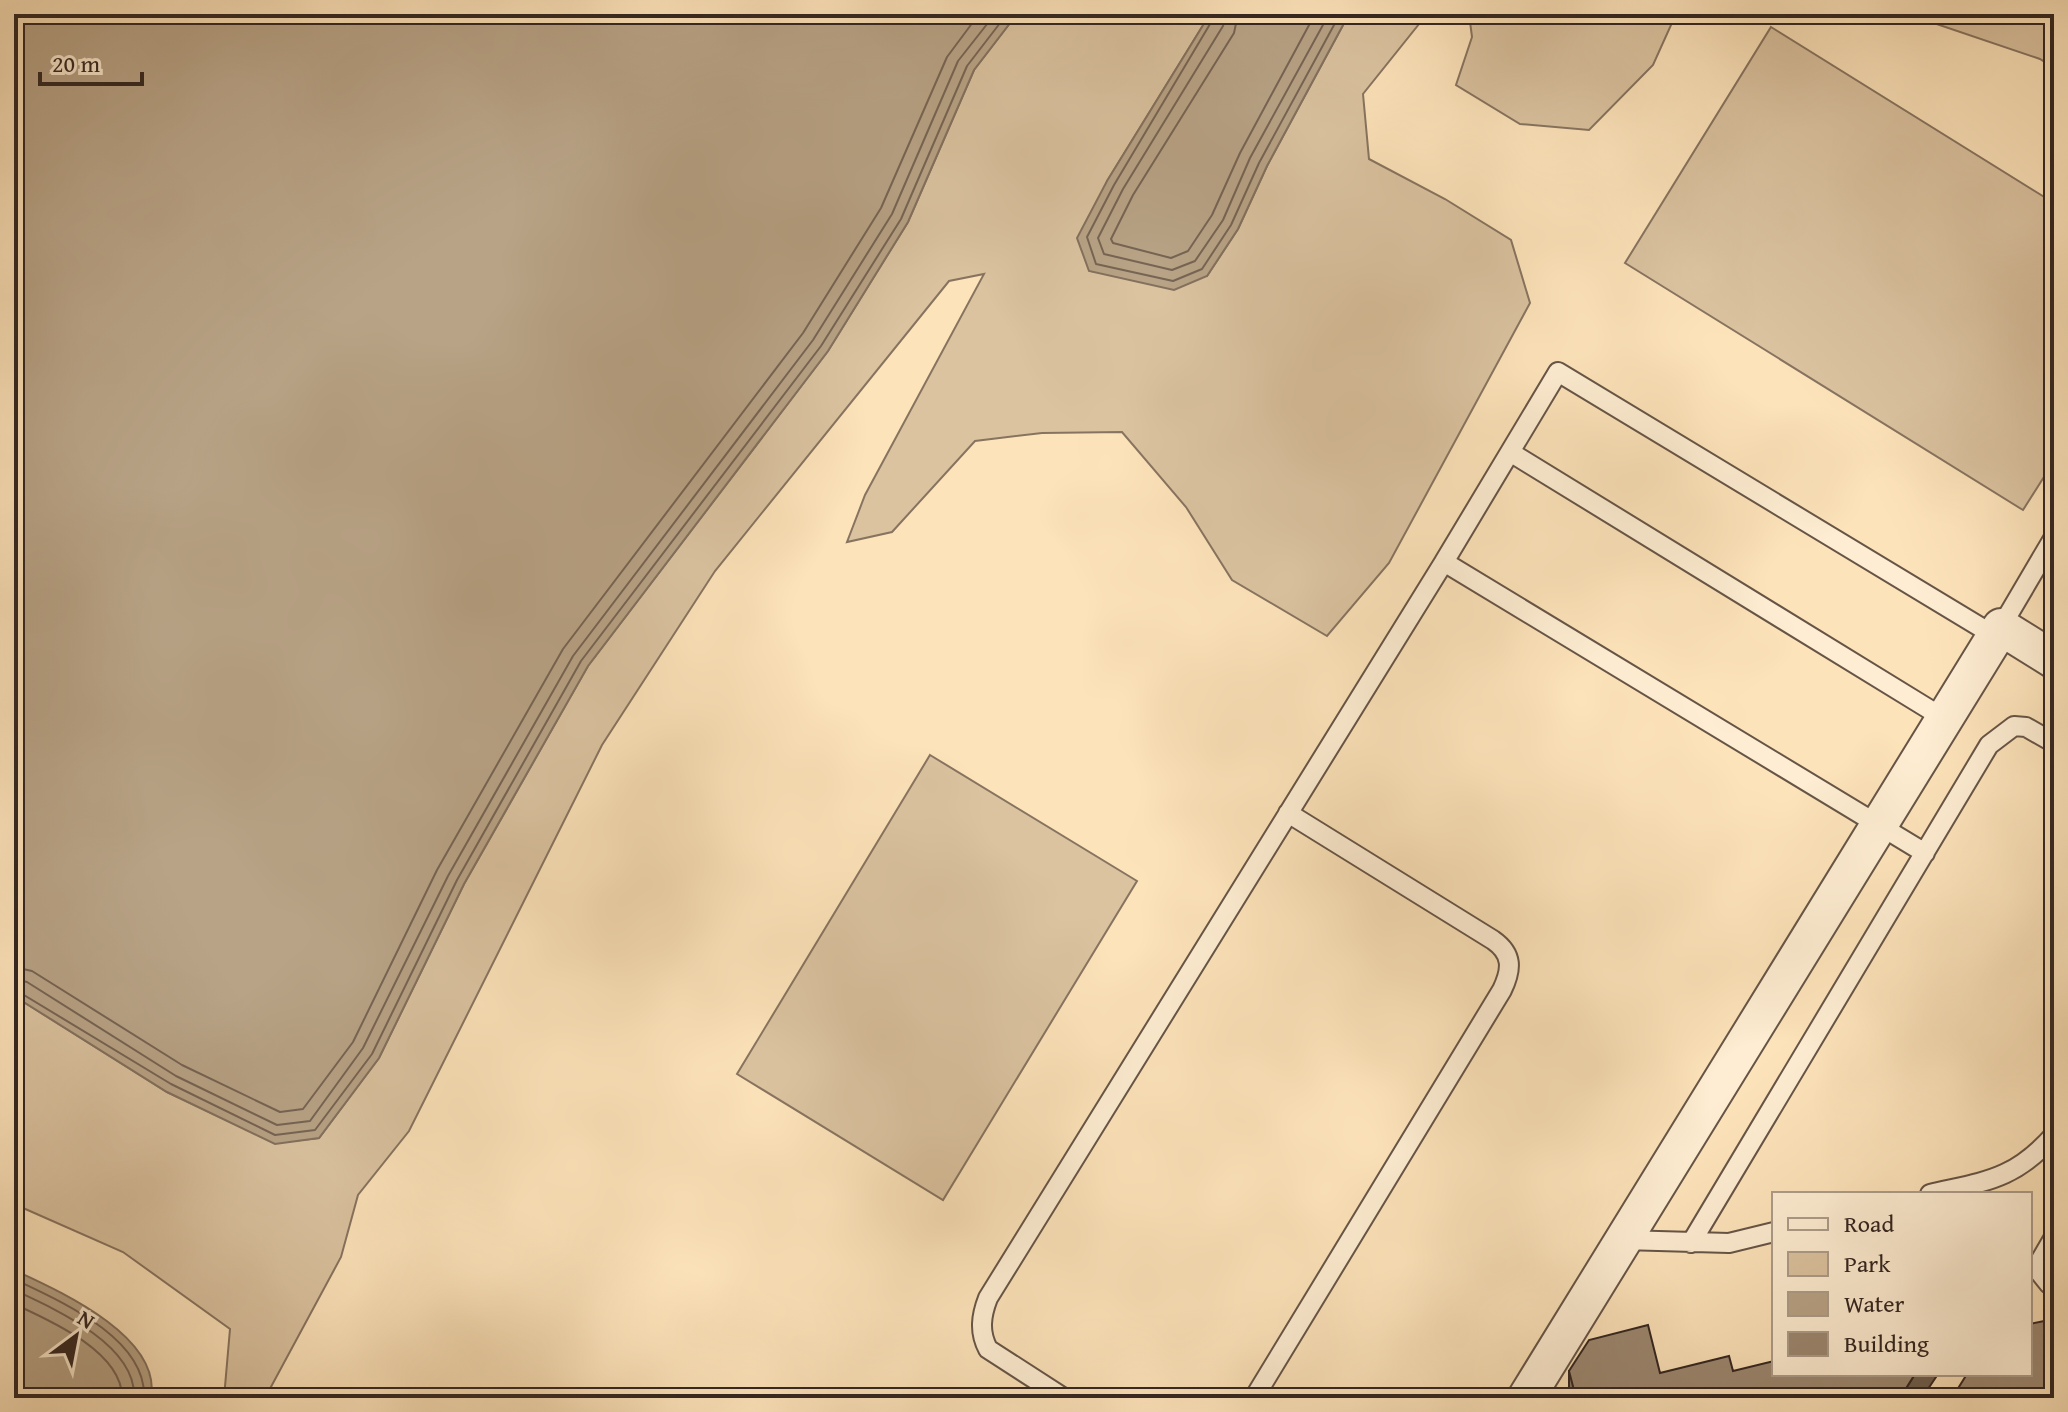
<svg xmlns="http://www.w3.org/2000/svg" width="2068" height="1412" font-family="'Gentium Book Plus',serif">
	<rect width="100%" height="100%" fill="#fde3ba"/>
	<filter id="stains"><feTurbulence type="fractalNoise" baseFrequency=".0025" numOctaves="4"/><feColorMatrix values="0 0 0 0 .2 0 0 0 0 .09 0 0 0 0 .02 0 0 0 .5 -.17"/></filter>
	<radialGradient id="worn" r=".72"><stop offset=".6" stop-color="#630" stop-opacity="0"/><stop offset="1" stop-color="#630" stop-opacity=".3"/></radialGradient>
	<path fill="#dbc3a0" stroke="#877460" stroke-width="2" d="M 1017,14 L 1210,14 L 1107,181 L 1090,271 L 1121,275 L 1207,276 L 1238,229 L 1267,166 L 1349,14 L 1427,14 L 1363,94 L 1369,159 L 1445,199 L 1511,240 L 1530,303 L 1389,563 L 1327,636 L 1232,580 L 1186,507 L 1122,432 L 1042,433 L 975,441 L 892,532 L 847,542 L 865,495 L 984,274 L 949,281 L 715,571 L 602,745 L 409,1131 L 358,1195 L 341,1257 L 265,1398 L 224,1398 L 230,1329 L 123,1252 L 14,1204 L 14,996 L 167,1092 L 275,1143 L 319,1138 L 379,1058 L 464,884 L 588,666 L 828,351 L 908,222 L 974,70 Z
		M 1469,14 L 1676,14 L 1653,65 L 1589,130 L 1520,124 L 1456,85 L 1472,37 Z
		M 1907,14 L 2052,14 L 2054,68 L 2040,59 Z
		M 1771,27 L 2054,203 L 2054,461 L 2023,510 L 1625,263 Z
		M 930,755 L 1137,881 L 943,1200 L 737,1074 Z"/>
	<path fill="#b8a386" stroke="#83715e" stroke-width="2" d="M 14,14 L 1017,14 L 974,70 L 908,222 L 828,351 L 588,666 L 464,884 L 379,1058 L 319,1138 L 275,1144 L 167,1092 L 14,996 Z
		M 1210,14 L 1349,14 L 1267,166 L 1238,229 L 1207,276 L 1174,290 L 1089,271 L 1077,238 L 1107,181 Z
		M 14,1270 C 59,1291 162,1336 151,1398 L 14,1398 Z"/>
	<g fill="none" stroke-linecap="round" stroke-linejoin="round">
		<path stroke="#766454" stroke-width="2" d="M 1216,14 L 1114,185 L 1087,237 L 1096,264 L 1173,281 L 1202,269 L 1231,225 L 1259,163 L 1340,14
			M 1226,14 L 1223,26 L 1123,189 L 1098,238 L 1104,254 L 1172,270 L 1195,261 L 1223,220 L 1250,158 L 1329,14
			M 1238,14 L 1234,33 L 1133,195 L 1111,239 L 1113,243 L 1171,258 L 1188,251 L 1212,215 L 1240,153 L 1315,14
			M 14,967 L 32,971 L 182,1065 L 280,1112 L 303,1109 L 353,1042 L 437,870 L 563,649 L 803,333 L 881,208 L 947,57 L 979,14
			M 14,979 L 27,982 L 176,1076 L 277,1125 L 310,1121 L 363,1048 L 448,876 L 573,656 L 813,340 L 892,214 L 958,61 L 995,14
			M 14,989 L 171,1084 L 275,1135 L 315,1130 L 372,1054 L 457,880 L 581,661 L 821,346 L 901,219 L 967,66 L 1007,14
			M 14,1279 C 60,1301 147,1338 144,1398
			M 14,1290 C 55,1309 137,1345 134,1398
			M 14,1304 C 49,1320 123,1352 122,1398"/>
		<defs>
			<path id="service" d="M 1510,452 L 1945,719
				M 2001,627 L 2054,537
				M 1925,853 L 1444,562 L 1558,372 L 1995,636
				M 1930,1194 C 1986,1181 2014,1180 2054,1135
				M 1623,1240 L 1729,1243 L 1774,1232
				M 1691,1243 L 1989,745 L 2014,726 L 2026,727 L 2054,743
				M 2049,1284 L 2036,1268 L 2054,1237
				M 1064,1398 L 988,1349 C 979,1332 981,1316 988,1298 L 1444,562
				M 1254,1398 L 1502,990 C 1512,969 1513,954 1493,940 L 1288,813"/>
			<path id="minor" d="M 1526,1398 L 2001,627 L 2054,660"/>
		</defs>
		<use href="#service" stroke="#665547" stroke-width="22"/>
		<use href="#minor" stroke="#665547" stroke-width="40"/>
		<use href="#service" stroke="#feedd2" stroke-width="18"/>
		<use href="#minor" stroke="#feedd2" stroke-width="36"/>
	</g>
	<path fill="#867561" stroke="#332621" stroke-width="2" d="M 1569,1371 L 1660,1373 L 1733,1371 L 1922,1398 L 1569,1398 Z"/>
	<path fill="#6d5f4f" stroke="#332621" stroke-width="2" d="M 1915,1374 L 1938,1374 L 1922,1398 L 1900,1398 Z"/>
	<path fill="#9c8871" stroke="#332621" stroke-width="2" d="M 2054,1319 L 2054,1398 L 1952,1398 L 1967,1374 L 2030,1374 L 2030,1324 Z
		M 1648,1325 L 1660,1373 L 1729,1356 L 1733,1371 L 1774,1361 L 1774,1374 L 1915,1374 L 1900,1398 L 1576,1398 L 1569,1371 L 1589,1340 Z"/>
	<rect width="2068" height="1412" fill="none" stroke="#fde3ba" stroke-width="48"/>
	<rect x="16" y="16" width="2036" height="1380" fill="none" stroke="#332621" stroke-width="4"/>
	<rect x="24" y="24" width="2020" height="1364" fill="none" stroke="#332621" stroke-width="2"/>
	<rect x="1772" y="1192" width="260" height="184" fill="#feedd2" stroke="#ad9d8b" stroke-width="2"/>
	<rect x="1788" y="1218" width="40" height="12" fill="#feedd2" stroke="#ad9d8b" stroke-width="2"/>
	<text x="1844" y="1232" font-size="24" fill="#332621">Road</text>
	<rect x="1788" y="1252" width="40" height="24" fill="#dbc3a0" stroke="#ad9d8b" stroke-width="2"/>
	<text x="1844" y="1272" font-size="24" fill="#332621">Park</text>
	<rect x="1788" y="1292" width="40" height="24" fill="#b8a386" stroke="#ad9d8b" stroke-width="2"/>
	<text x="1844" y="1312" font-size="24" fill="#332621">Water</text>
	<rect x="1788" y="1332" width="40" height="24" fill="#9c8871" stroke="#ad9d8b" stroke-width="2"/>
	<text x="1844" y="1352" font-size="24" fill="#332621">Building</text>
	<g transform="translate(76 1336) rotate(32)" stroke="#feedd2" stroke-width="6" paint-order="stroke">
	<path d="M0-6L14 30L0 20L-14 30Z" fill="#332621"/>
	<text y="-12" font-size="22" font-weight="bold" text-anchor="middle" fill="#332621">N</text>
	</g>
	<path d="M40 72v12h102v-12" fill="none" stroke="#332621" stroke-width="4"/>
	<text x="52" y="72" font-size="24" fill="#332621" stroke="#feedd2" stroke-width="6" paint-order="stroke">20 m</text>
	<rect width="100%" height="100%" filter="url(#stains)"/>
	<rect width="100%" height="100%" fill="url(#worn)"/>
</svg>
